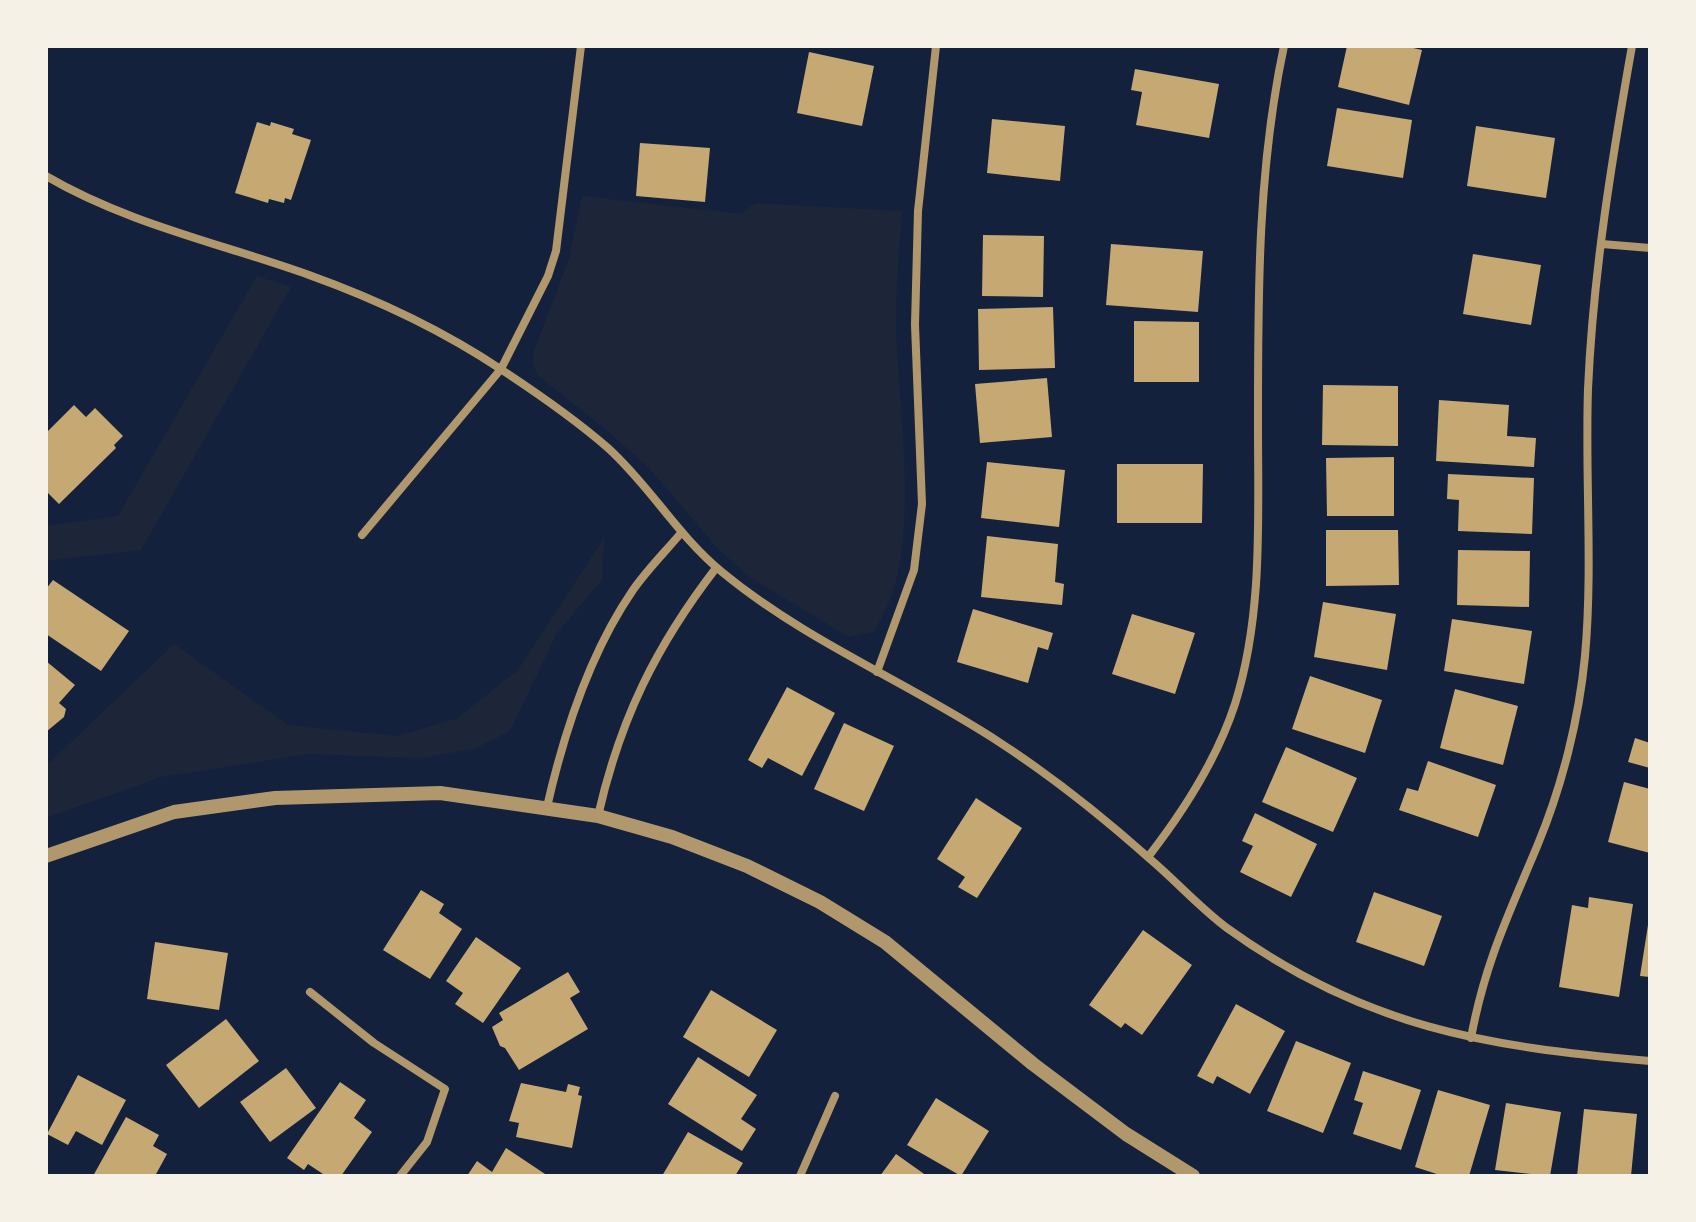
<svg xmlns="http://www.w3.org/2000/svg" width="1696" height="1222" font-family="Barlow,sans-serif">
	<rect width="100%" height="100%" fill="#14213d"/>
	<path fill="#1d2539" d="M 582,196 L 741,214 L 755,203 L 902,211 C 900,243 897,276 896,308 C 894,399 929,555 873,632 L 849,637 L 751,578 L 719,550 L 650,469 L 604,428 L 538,376 L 532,363 L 535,348 L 569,259 Z
		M 257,276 L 291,287 L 141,550 L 46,561 L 46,526 L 118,516 Z
		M 604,538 L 602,580 L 557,633 L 510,731 L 474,749 L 420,758 L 308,754 L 161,777 L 46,818 L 46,766 L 174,644 L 288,725 L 396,736 L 456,719 L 518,670 Z"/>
	<path fill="#c6a872" d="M 1347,46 L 1405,46 L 1422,50 L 1409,105 L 1338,87 Z
		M 809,52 L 874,66 L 862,126 L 797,113 Z
		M 1135,69 L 1219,84 L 1209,138 L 1136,125 L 1142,92 L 1131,90 Z
		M 1337,108 L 1412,120 L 1403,178 L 1327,166 Z
		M 992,119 L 1065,126 L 1060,181 L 987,173 Z
		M 257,122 L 270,126 L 271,122 L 294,129 L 292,134 L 311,140 L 291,200 L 285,198 L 284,203 L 269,199 L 268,203 L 235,193 Z
		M 1476,126 L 1555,138 L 1546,198 L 1467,186 Z
		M 640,143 L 710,148 L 705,202 L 636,196 Z
		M 983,235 L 1044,236 L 1043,297 L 982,296 Z
		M 1111,244 L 1203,251 L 1198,312 L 1106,305 Z
		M 1473,254 L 1541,265 L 1531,325 L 1463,314 Z
		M 1053,307 L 1055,368 L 979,370 L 978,309 Z
		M 1134,321 L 1199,322 L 1199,382 L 1134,382 Z
		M 1047,378 L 1052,437 L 980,443 L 975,384 Z
		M 1323,385 L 1398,386 L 1398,446 L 1322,445 Z
		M 1439,400 L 1509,405 L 1507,436 L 1536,438 L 1534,467 L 1436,461 Z
		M 74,405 L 86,417 L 95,408 L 123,436 L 114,445 L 116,448 L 59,504 L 46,491 L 46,433 Z
		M 1394,457 L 1394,516 L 1327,516 L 1326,458 Z
		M 987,462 L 1065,470 L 1059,527 L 981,518 Z
		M 1117,464 L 1203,464 L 1202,523 L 1117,523 Z
		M 1448,474 L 1534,478 L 1532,534 L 1458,531 L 1459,500 L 1447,499 Z
		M 1326,530 L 1398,530 L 1399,585 L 1326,586 Z
		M 987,536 L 1058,544 L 1055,582 L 1064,584 L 1062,605 L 981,597 Z
		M 1458,550 L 1530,551 L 1529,607 L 1457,605 Z
		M 53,580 L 129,631 L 101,671 L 46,634 L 46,589 Z
		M 1323,602 L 1396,614 L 1387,670 L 1314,657 Z
		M 973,609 L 1053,633 L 1048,650 L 1038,647 L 1028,683 L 957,662 Z
		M 1132,614 L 1195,633 L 1175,694 L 1112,674 Z
		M 1452,619 L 1532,631 L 1524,684 L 1444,671 Z
		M 46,661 L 75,685 L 59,703 L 66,709 L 64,717 L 46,732 Z
		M 1310,676 L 1382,700 L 1365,753 L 1292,729 Z
		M 787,687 L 835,713 L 802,776 L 768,758 L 762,768 L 748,760 Z
		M 1455,689 L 1518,706 L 1503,765 L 1440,748 Z
		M 844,723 L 894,746 L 864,811 L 814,789 Z
		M 1635,738 L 1650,743 L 1650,768 L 1628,762 Z
		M 1286,747 L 1357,778 L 1333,832 L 1262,802 Z
		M 1428,761 L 1496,785 L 1478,837 L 1399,810 L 1407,788 L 1418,791 Z
		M 1624,782 L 1650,789 L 1650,853 L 1608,842 Z
		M 976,798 L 1022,828 L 977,898 L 958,887 L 965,877 L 937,859 Z
		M 1255,813 L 1317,844 L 1291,897 L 1240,872 L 1253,846 L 1242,841 Z
		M 421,890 L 444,904 L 439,913 L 462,929 L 430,979 L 383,950 Z
		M 1374,892 L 1442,916 L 1424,966 L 1356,942 Z
		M 1589,897 L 1633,904 L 1619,997 L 1559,987 L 1572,905 L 1588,908 Z
		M 1648,925 L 1650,925 L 1650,977 L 1640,976 Z
		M 1143,930 L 1192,965 L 1142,1035 L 1125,1023 L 1121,1028 L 1089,1005 Z
		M 476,937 L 521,968 L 483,1023 L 455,1004 L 463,993 L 446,981 Z
		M 155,942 L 228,953 L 219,1010 L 147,999 Z
		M 568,972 L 580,992 L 570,998 L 588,1029 L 519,1070 L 505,1048 L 500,1046 L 492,1027 L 503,1020 L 499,1013 Z
		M 711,990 L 777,1030 L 749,1077 L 683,1037 Z
		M 1236,1004 L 1285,1031 L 1250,1094 L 1217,1076 L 1213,1084 L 1197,1076 Z
		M 226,1019 L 259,1061 L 199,1108 L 166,1065 Z
		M 1296,1041 L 1351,1063 L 1323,1133 L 1267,1111 Z
		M 698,1057 L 757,1095 L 741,1119 L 756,1129 L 742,1151 L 668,1104 Z
		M 286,1068 L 316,1108 L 270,1142 L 240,1102 Z
		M 1363,1071 L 1421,1090 L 1401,1150 L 1353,1134 L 1363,1103 L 1354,1100 Z
		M 78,1075 L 126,1100 L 102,1145 L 76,1131 L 68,1145 L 47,1134 Z
		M 340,1082 L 366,1100 L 354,1118 L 372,1132 L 341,1176 L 326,1176 L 308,1164 L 304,1170 L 287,1158 Z
		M 521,1083 L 566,1092 L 568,1084 L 580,1087 L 578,1095 L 582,1096 L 572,1148 L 516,1137 L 519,1123 L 509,1121 Z
		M 1438,1090 L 1490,1105 L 1469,1176 L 1443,1176 L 1415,1167 Z
		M 936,1098 L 989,1131 L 961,1176 L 907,1145 Z
		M 1506,1103 L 1561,1112 L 1550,1176 L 1495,1170 Z
		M 1584,1109 L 1637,1114 L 1631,1176 L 1577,1176 Z
		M 126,1117 L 159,1135 L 153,1146 L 167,1154 L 155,1176 L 93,1176 Z
		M 688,1132 L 743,1163 L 735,1176 L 662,1176 Z
		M 506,1148 L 548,1176 L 467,1176 L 477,1161 L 492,1172 Z
		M 896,1154 L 927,1176 L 880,1176 Z"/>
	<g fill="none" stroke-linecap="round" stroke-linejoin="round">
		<path stroke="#b1986c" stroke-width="8" d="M 46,176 C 128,224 220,243 309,275 C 376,299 442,330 502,370 C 537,393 576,420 608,448 C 650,486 678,536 722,572 C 808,643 910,683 1002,744 C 1054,778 1104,818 1150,859 C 1176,881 1200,908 1227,928 C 1364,1027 1486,1047 1650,1061
			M 1602,244 L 1650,248
			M 362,535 L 501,369 L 548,276 L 556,251 L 581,46
			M 877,672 L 914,570 L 922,504 L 915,325 L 918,211 L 936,46
			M 547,807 C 564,732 589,654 633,590 C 647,570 665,552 681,533
			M 598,816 C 620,719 656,646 716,568
			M 1148,857 C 1183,812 1217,759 1235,704 C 1263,615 1258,520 1258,427 C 1258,300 1257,172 1284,46
			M 310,992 L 374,1043 L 445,1089 L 427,1142 L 400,1176
			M 1471,1038 C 1485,962 1509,914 1538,844 C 1562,786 1579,719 1585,656 C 1593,568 1585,477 1588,389 C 1593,274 1612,159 1632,46
			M 800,1176 L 835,1096"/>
		<path stroke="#b1986c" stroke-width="14" d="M 46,856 L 174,812 L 275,798 L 440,793 L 598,816 L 672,837 L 747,866 L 820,902 L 885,942 L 1033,1064 L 1126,1134 L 1193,1176"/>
	</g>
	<rect width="1696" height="1222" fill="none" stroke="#f6f1e7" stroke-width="96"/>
</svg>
